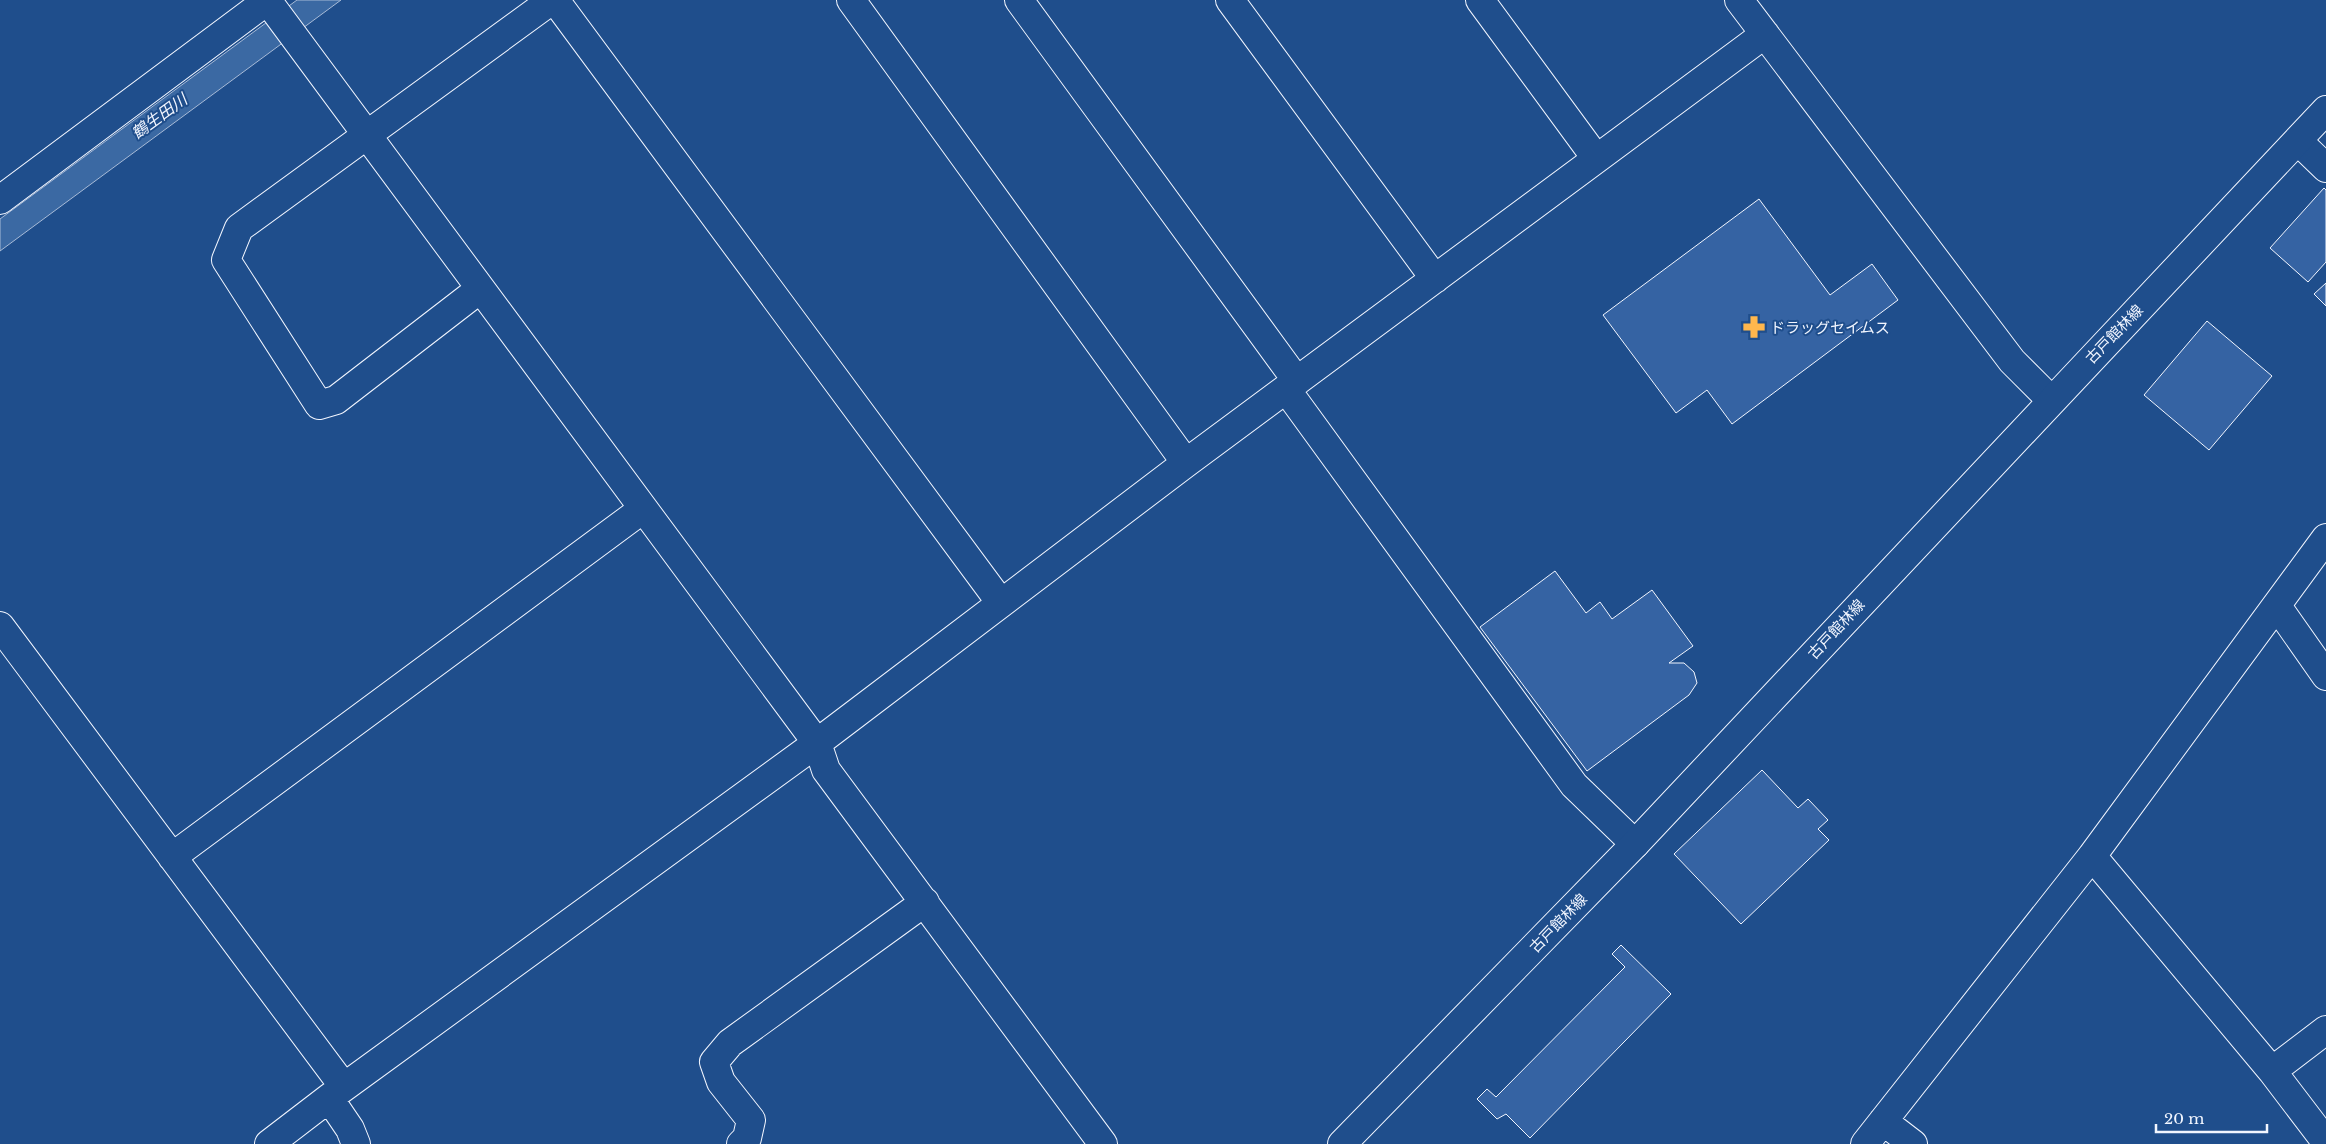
<svg xmlns="http://www.w3.org/2000/svg" width="2326" height="1144" font-family="'Libre Baskerville','Noto Sans JP',serif">
	<rect width="100%" height="100%" fill="#1f4e8c"/>
	<path fill="#3b69a3" stroke="#a8bbd7" d="M 297,0 L 341,0 L 0,251 L 0,219 Z"/>
	<path fill="#3563a3" stroke="#f2f6ff" d="M 2324,188 L 2326,190 L 2326,262 L 2308,282 L 2270,248 Z
		M 1759,199 L 1830,295 L 1872,264 L 1898,300 L 1732,424 L 1707,390 L 1676,413 L 1603,315 Z
		M 2326,283 L 2326,306 L 2314,294 Z
		M 2207,321 L 2272,376 L 2209,450 L 2144,395 Z
		M 1555,571 L 1586,613 L 1600,602 L 1612,619 L 1652,590 L 1693,646 L 1669,663 L 1684,663 L 1694,672 L 1697,683 L 1689,695 L 1587,771 L 1480,627 Z
		M 1762,770 L 1798,808 L 1808,799 L 1828,820 L 1818,829 L 1829,840 L 1741,924 L 1674,854 Z
		M 1621,945 L 1671,994 L 1530,1138 L 1506,1114 L 1497,1119 L 1477,1099 L 1487,1089 L 1496,1097 L 1625,967 L 1612,954 Z"/>
	<g fill="none" stroke-linecap="round" stroke-linejoin="round">
		<defs>
			<path id="minor" d="M 267,0 L 817,743 L 826,770 L 1103,1144
				M 555,0 L 1001,603
				M 851,0 L 1186,463
				M 1019,0 L 1297,381
				M 1230,0 L 1435,279
				M 1480,0 L 1596,158
				M 1739,0 L 2012,361 L 2051,400
				M 2298,141 L 2326,168
				M 0,200 L 268,0
				M 480,289 L 336,400 L 319,405 L 226,260 L 239,228 L 552,0
				M 1286,389 L 1574,785 L 1635,844
				M 2277,606 L 2326,676
				M 0,626 L 344,1087
				M 2092,856 L 2272,1071 L 2326,1142
				M 172,857 L 643,509
				M 2272,1071 L 2326,1030
				M 329,1098 L 350,1129 L 356,1144
				M 1883,1121 L 1913,1144
				M 269,1144 L 329,1098 L 817,743 L 1186,463 L 1765,34
				M 741,1144 L 747,1138 L 751,1120 L 721,1082 L 714,1062 L 730,1043 L 925,902
				M 1865,1144 L 2092,856 L 2326,538"/>
			<path id="major" d="M 1342,1144 L 1635,844 L 2326,110"/>
		</defs>
		<use href="#minor" stroke="#f2f6ff" stroke-width="30"/>
		<use href="#major" stroke="#f2f6ff" stroke-width="30"/>
		<use href="#minor" stroke="#1f4e8c" stroke-width="28"/>
		<use href="#major" stroke="#1f4e8c" stroke-width="28"/>
	</g>
	<defs>
		<symbol id="pharmacy-bare" viewBox="-9 -9 18 18"><path d="M-2-6h4v4h4v4h-4v4h-4v-4h-4v-4h4Z" fill="#ffb74d" stroke="#1f4e8c" stroke-width="2.5" paint-order="stroke"/></symbol>
	</defs>
	<g fill-rule="evenodd">
		<use href="#pharmacy-bare" x="1738" y="311" width="32" height="32"/>
	</g>
	<g text-anchor="middle" dominant-baseline="central" stroke-width="4" stroke-linejoin="round" paint-order="stroke">
		<g font-size="15" fill="#f2f6ff" stroke="#1f4e8c" text-anchor="start">
			<text x="1770" y="327">ドラッグセイムス</text>
		</g>
		<g font-size="15" fill="#f2f6ff" stroke="#1f4e8c">
			<text transform="translate(2114 334) rotate(-46)">古戸館林線</text>
			<text transform="translate(1836 629) rotate(-47)">古戸館林線</text>
			<text transform="translate(1558 923) rotate(-46)">古戸館林線</text>
		</g>
		<g font-size="16" font-style="italic" fill="#f2f6ff" stroke="#1f4e8c">
			<text transform="translate(159 116) rotate(-36)">鶴生田川</text>
		</g>
	</g>
	<path d="M2156 1124v8h111v-8" fill="none" stroke="#f2f6ff" stroke-width="2.5"/>
	<text x="2164" y="1124" font-size="15" fill="#f2f6ff" stroke="#1f4e8c" stroke-width="4" paint-order="stroke">20 m</text>
</svg>
